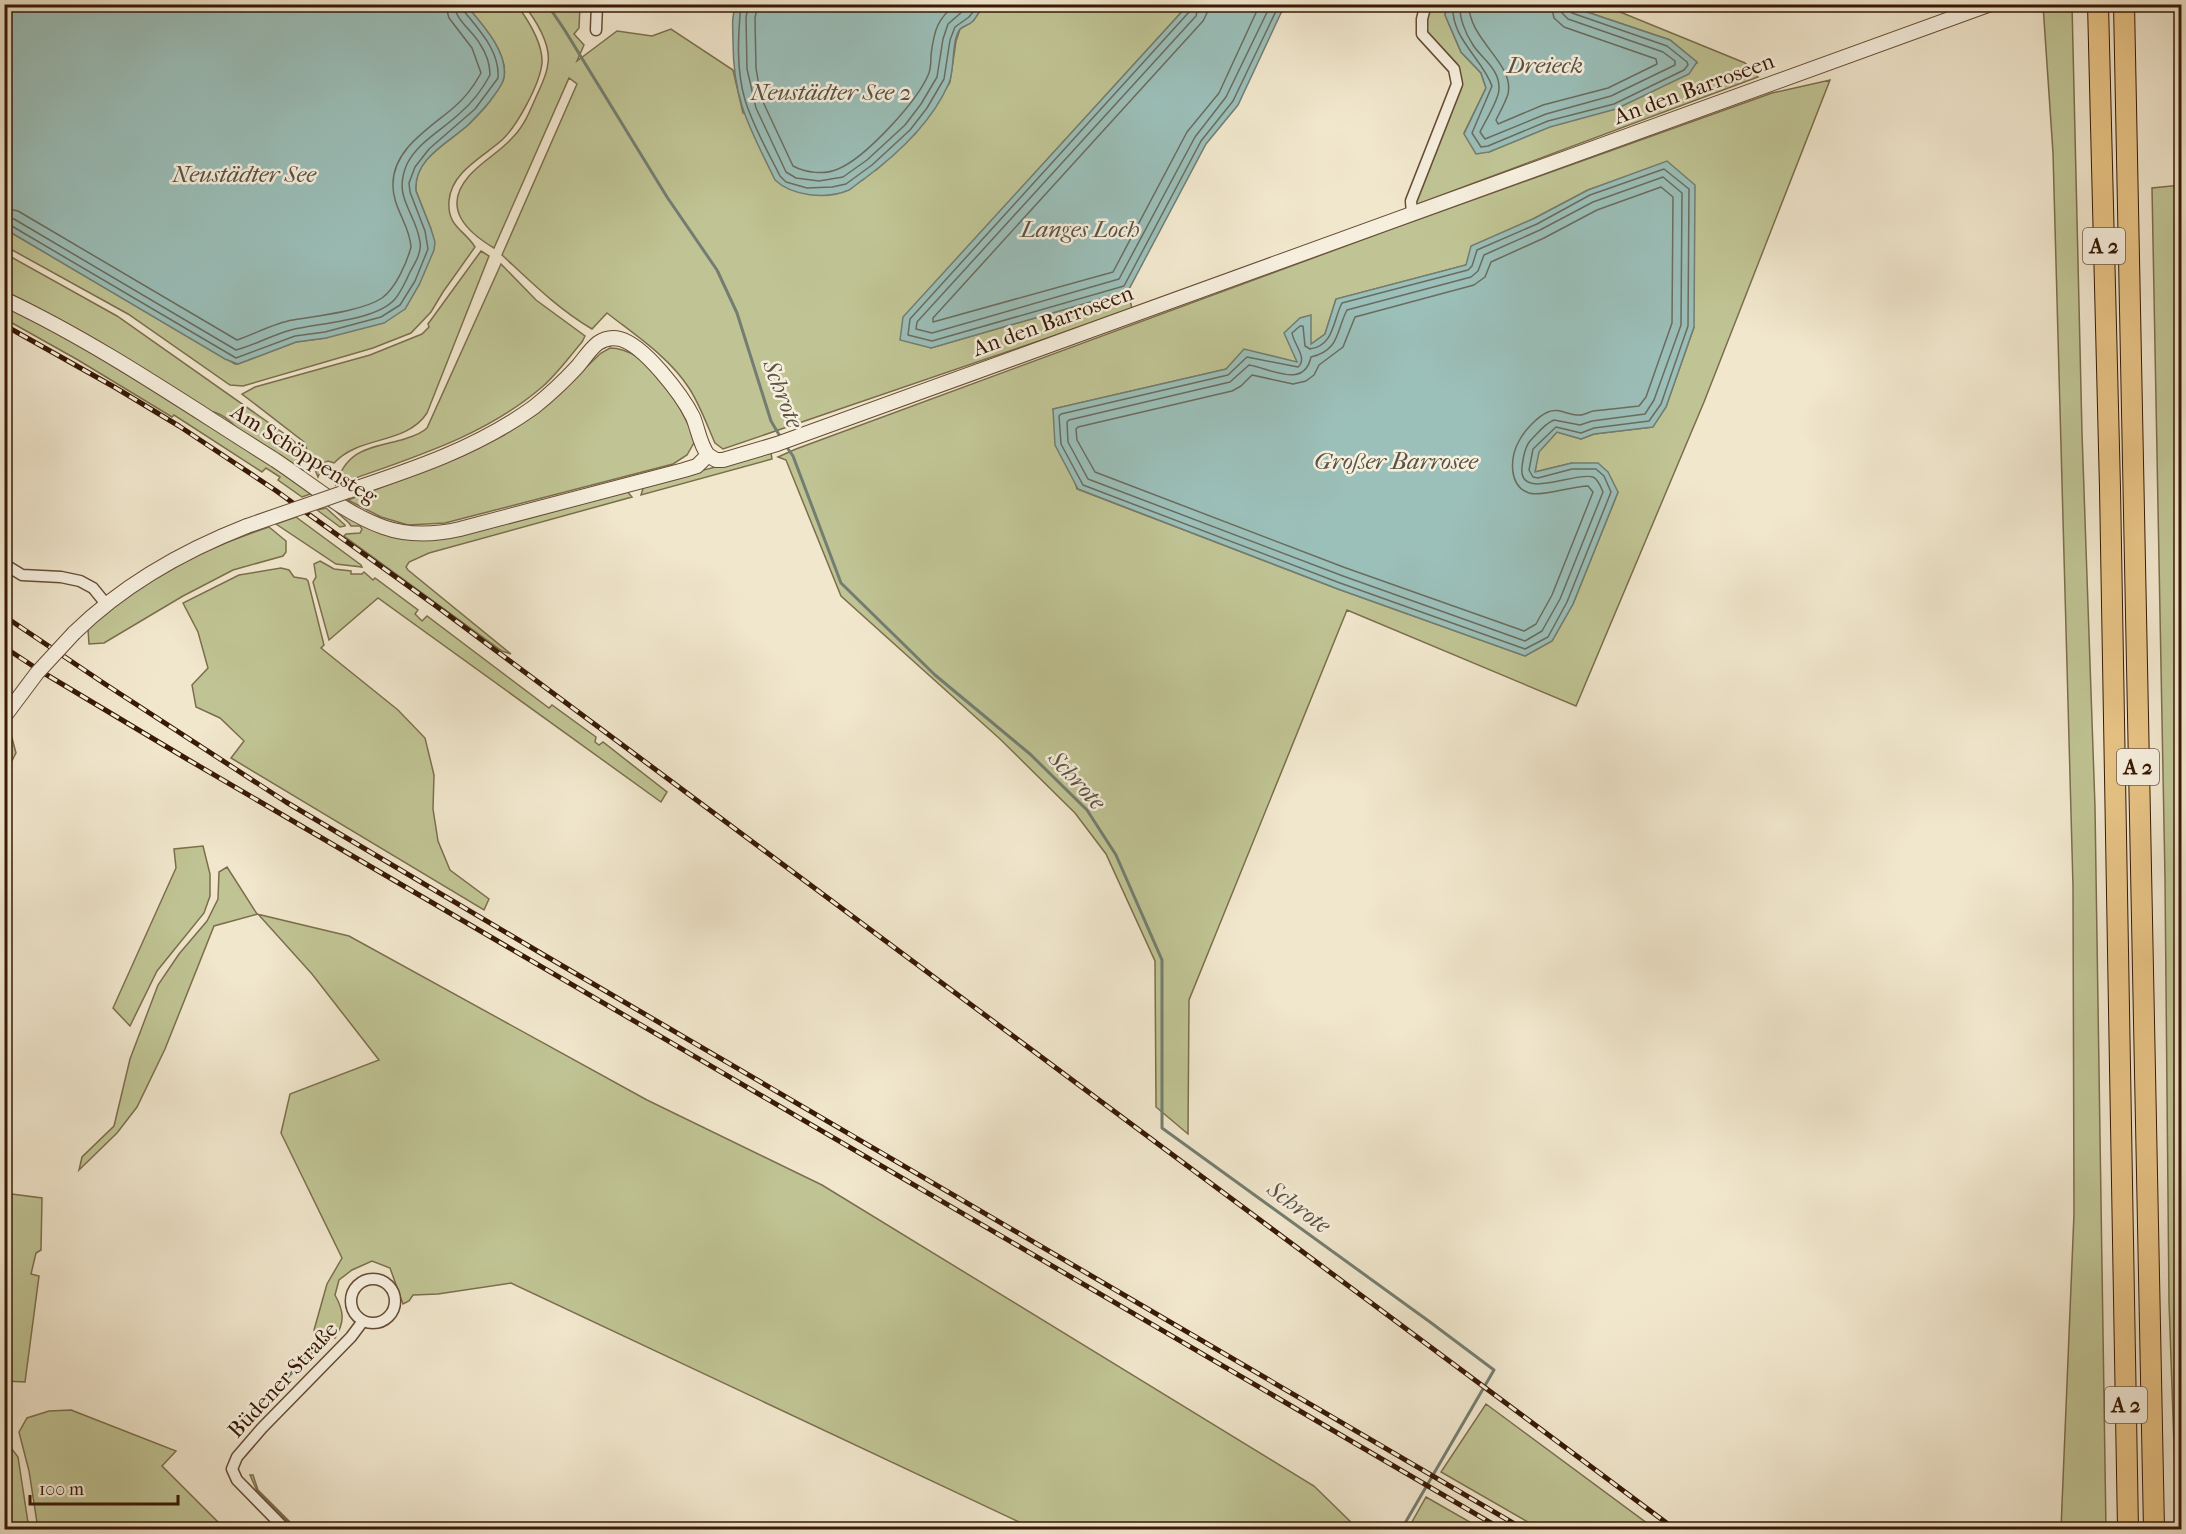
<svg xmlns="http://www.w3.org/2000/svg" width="2186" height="1534" font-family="'IM FELL French Canon',serif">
	<rect width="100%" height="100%" fill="#f1e7cd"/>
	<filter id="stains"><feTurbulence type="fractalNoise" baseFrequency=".00333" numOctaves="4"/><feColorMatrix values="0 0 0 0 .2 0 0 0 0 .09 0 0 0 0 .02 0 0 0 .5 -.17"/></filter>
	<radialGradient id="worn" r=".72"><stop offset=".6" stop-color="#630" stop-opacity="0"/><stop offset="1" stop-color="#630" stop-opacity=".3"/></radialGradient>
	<path fill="#c0c494" stroke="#7c6e4c" stroke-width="1.5" fill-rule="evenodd" d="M 993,4 L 1188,5 L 904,317 L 931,348 L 1128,291 L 1132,309 L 723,449 L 715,443 C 707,425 700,405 689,388 C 669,357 635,335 607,313 L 592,329 C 558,309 530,281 502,255 L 577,84 L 569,78 L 494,248 C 467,232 441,208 469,176 C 482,161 500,152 513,137 C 524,126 530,111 536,97 C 541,86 547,75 548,63 C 551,44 535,19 524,5 L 580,5 L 579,28 L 574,34 L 584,45 L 577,61 L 617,31 L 652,36 L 671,29 L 733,70 L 743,113 L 876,170 L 915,134 L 932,112 L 950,82 L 956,41 L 960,29 L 973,21 L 980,11 Z
		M 466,5 L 517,5 C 528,20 543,44 542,63 C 540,84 517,126 502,140 C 483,157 451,172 449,201 C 447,227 465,230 475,247 L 443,292 L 431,312 L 411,333 L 373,348 L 243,386 L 230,385 L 128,314 L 5,246 L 5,229 L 235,364 L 238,364 L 296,342 L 326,338 L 405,309 L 420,283 L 431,229 L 416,191 C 413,159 448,143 468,125 C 476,117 484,109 490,101 C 494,95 500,88 503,81 C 512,57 480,22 466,5 Z
		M 1432,5 L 1447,5 L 1445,15 L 1461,52 L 1481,73 L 1486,88 L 1464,133 L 1489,152 L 1697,63 L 1670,40 L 1566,5 L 1603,5 L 1745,63 L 1758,77 L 1415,205 L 1462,85 L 1427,34 L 1426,17 Z
		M 2043,5 L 2072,5 L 2082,433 L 2095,807 L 2106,1530 L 2061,1529 L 2074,1214 L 2073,886 L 2053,153 Z
		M 1830,80 L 1704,402 L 1576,706 L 1347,610 L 1189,1000 L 1188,1134 L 1156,1107 L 1155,961 L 1106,854 L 1075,813 L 1000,739 L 841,596 L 786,460 L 778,457 L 796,449 L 1389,230 L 1772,93 ZM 1612,182 L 1694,327 L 1666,407 L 1652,427 L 1594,434 L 1581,439 L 1557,432 L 1538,452 L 1535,472 L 1572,463 L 1618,492 L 1573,604 L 1552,641 L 1525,656 L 1338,589 L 1077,489 L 1053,409 L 1227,369 L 1298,362 L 1300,318 L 1310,316 L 1310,345 L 1325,334 L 1336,299 L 1466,265 L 1535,218 L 1588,190 Z
		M 2181,185 L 2182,1529 L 2177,1530 L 2169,1302 L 2165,879 L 2152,188 Z
		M 481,251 L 489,256 L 427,413 C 406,445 360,435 334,463 L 328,461 L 324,463 L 318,477 L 304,442 L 242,394 L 255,387 L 370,355 L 422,334 L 429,327 L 428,324 Z
		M 4,253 L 117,316 L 289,437 L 297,444 L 305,459 L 298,470 L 239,431 C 232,422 220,411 207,411 L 40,309 L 5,291 Z
		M 501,264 L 536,300 L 585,336 L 582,342 C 569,357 557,374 542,387 C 483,438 407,459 336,485 C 346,449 370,448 401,440 C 410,437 420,435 427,428 Z
		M 4,305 L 86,348 L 316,492 L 302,497 L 278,480 L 280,477 L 266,468 L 262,472 L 174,415 L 172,417 L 78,360 L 5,319 Z
		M 610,348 C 650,348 683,409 695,441 L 687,455 L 673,464 L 445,523 L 408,525 L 381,517 L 348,500 L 460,457 L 504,435 L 554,398 L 601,353 Z
		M 771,453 L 772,459 L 641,495 L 644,485 Z
		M 626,490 L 632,497 L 429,553 L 409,562 L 406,567 L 408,570 L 511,654 L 502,651 L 344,536 L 346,534 L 360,533 L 362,529 L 360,526 L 351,526 L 349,523 L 330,506 L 334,505 L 418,540 L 434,540 Z
		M 326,508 L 345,525 L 345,526 L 340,527 L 317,510 Z
		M 296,517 L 361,565 L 362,567 L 336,564 L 276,524 Z
		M 269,527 L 286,541 L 286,552 L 283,556 L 233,570 L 183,596 L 104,643 L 89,644 L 88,629 C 140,580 202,549 269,527 Z
		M 320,561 L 334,569 L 351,571 L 351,574 L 362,574 L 364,572 L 373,580 L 375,578 L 418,610 L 415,614 L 422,621 L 427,616 L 549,708 L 552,705 L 596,737 L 595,742 L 599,745 L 603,742 L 667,792 L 661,802 L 378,598 L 329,640 L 313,582 L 316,577 L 314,564 Z
		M 281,568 L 289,570 L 294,577 L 306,579 L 308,581 L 324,645 L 321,648 L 398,710 L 425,738 L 434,775 L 433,809 L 438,841 L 450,870 L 489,899 L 484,910 L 231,758 L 244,741 L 220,718 L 196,707 L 192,685 L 208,668 L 198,632 L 183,603 L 239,575 Z
		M 5,734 L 12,738 L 16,753 L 5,774 Z
		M 203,846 L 210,874 L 210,896 L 204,913 L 157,971 L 130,1026 L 113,1008 L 176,868 L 174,849 Z
		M 227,867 L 257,914 L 349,936 L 647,1100 L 822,1185 L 1314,1486 L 1358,1529 L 1034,1529 L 511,1283 L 438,1294 L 413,1295 L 409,1301 L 403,1304 L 390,1268 L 372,1261 L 352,1270 L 339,1280 L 335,1295 C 344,1311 345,1322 335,1338 L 327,1331 L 318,1343 L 314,1330 L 327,1284 L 342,1258 L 281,1133 L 290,1094 L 379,1060 L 312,974 L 258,914 L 214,926 L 165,1049 L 137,1107 L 117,1133 L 79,1170 L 82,1157 L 114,1126 L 130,1059 L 158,985 L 179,954 L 207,921 L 218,899 L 219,872 Z
		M 4,1193 L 42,1198 L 41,1250 L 36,1253 L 31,1274 L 39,1276 L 25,1382 L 5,1381 Z
		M 1486,1404 L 1655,1529 L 1540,1529 L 1441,1472 Z
		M 71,1410 L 176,1451 L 162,1466 L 225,1529 L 38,1529 L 29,1471 L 19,1432 L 27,1418 L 49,1411 Z
		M 5,1440 L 18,1457 L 29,1529 L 5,1529 Z
		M 250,1475 L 253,1475 L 258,1490 L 297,1529 L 295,1529 L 257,1491 Z
		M 1426,1497 L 1482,1529 L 1408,1529 Z"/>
	<path fill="#9bbfb9" stroke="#737d71" stroke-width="1.5" d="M 5,4 L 466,5 C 481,23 508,51 504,77 C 503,85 495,94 490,101 C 484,109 476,117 468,125 C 448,143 413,159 416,191 L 431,229 L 435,242 L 434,250 L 420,283 L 405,309 L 384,323 L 326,338 L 296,342 L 238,364 L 225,359 L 5,229 Z
		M 736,5 L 736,4 L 993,5 C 989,6 983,8 980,11 C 977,14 976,19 972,22 C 969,25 963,26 960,29 C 951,41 955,69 949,83 C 932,122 898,154 864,179 C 859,182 854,187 849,190 C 826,200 792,196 775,180 C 750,128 733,101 733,42 C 733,29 731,16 736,5 Z
		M 1188,5 L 1290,5 L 1281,13 L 1238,105 L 1206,144 L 1128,291 L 931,348 L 900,340 L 903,317 Z
		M 1447,5 L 1566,5 L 1670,40 L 1697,62 L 1689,74 L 1616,109 L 1550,127 L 1489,152 L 1476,154 L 1464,134 L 1486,88 L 1481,73 L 1461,52 L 1445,15 Z
		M 1667,161 L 1695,185 L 1694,327 L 1666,407 L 1653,427 L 1594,434 L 1581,439 L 1557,432 L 1539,452 L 1535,472 L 1572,463 L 1598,463 L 1608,472 L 1618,492 L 1573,604 L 1552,641 L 1525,656 L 1338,589 L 1078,489 L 1055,445 L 1053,409 L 1226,369 L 1244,349 L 1297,362 L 1284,333 L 1300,318 L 1311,315 L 1311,344 L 1325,334 L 1336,299 L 1466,265 L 1471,246 L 1535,218 L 1588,190 Z"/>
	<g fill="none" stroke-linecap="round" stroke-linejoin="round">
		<path stroke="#6a6c5e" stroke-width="1.5" d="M 741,4 C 738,36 736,69 745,100 C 753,126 768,152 780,176 L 786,182 L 807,188 L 832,187 L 846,184 L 872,165 L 910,130 L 927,108 L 944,79 L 950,40 L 955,27 L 969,17 L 979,4
			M 749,4 L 746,17 L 747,69 L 756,108 L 786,172 L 796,178 L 819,181 L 843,177 L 867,160 L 905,125 L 921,104 L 937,77 L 943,39 L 948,24 L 963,11 L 968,4
			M 758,4 L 755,18 L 756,68 L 759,86 L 764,104 L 793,166 C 806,173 825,175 838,169 C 865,158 918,101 929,73 C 931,67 931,61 931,55 C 934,31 937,18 957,4
			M 1192,4 L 1190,11 L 910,319 L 908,335 L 932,341 L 1124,286 L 1201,141 L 1233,101 L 1276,11 L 1281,4
			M 1199,4 L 1196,16 L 917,322 L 916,329 L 932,333 L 1119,279 L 1195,137 L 1226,97 L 1271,4
			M 1208,4 L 1207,13 L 1203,21 L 933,318 L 933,322 L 1113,272 L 1187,132 L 1219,93 L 1260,4
			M 1453,4 C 1450,38 1482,58 1492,86 L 1472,133 L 1481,147 L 1488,146 L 1548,121 L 1614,104 L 1684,70 L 1688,65 L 1687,62 L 1667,46 L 1572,13 L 1569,10 L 1568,4
			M 1460,4 C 1459,17 1465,33 1473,45 C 1482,59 1500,69 1499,89 C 1499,100 1485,121 1480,132 L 1485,139 L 1546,114 L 1611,96 L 1675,65 L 1675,61 L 1663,52 L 1568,19 L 1562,13 L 1560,4
			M 1469,4 C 1468,40 1515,63 1508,94 C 1505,103 1500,112 1496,120 L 1498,124 L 1543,105 L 1608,88 L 1657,64 L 1656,59 L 1564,27 L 1554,18 L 1551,4
			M 1664,169 L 1689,189 L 1688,326 L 1661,404 L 1649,421 L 1594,428 L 1581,433 L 1556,427 L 1533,449 L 1529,470 L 1533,477 L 1538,478 L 1572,469 L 1596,469 L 1604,476 L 1611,492 L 1567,602 L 1548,637 L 1525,649 L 1340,583 L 1083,485 L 1061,444 L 1059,416 L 1061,414 L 1228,375 L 1247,357 L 1298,367 C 1308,358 1294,345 1292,333 L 1300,326 L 1303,326 L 1305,346 L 1310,349 C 1334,346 1333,320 1342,303 L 1468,270 L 1472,266 L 1477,250 L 1537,224 L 1590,195 Z
			M 1663,177 L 1682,193 L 1681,325 L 1654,400 L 1645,414 L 1592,421 L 1580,425 L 1554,420 C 1544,424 1537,434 1530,441 C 1524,448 1523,459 1522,467 C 1518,502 1576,471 1593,477 C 1598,479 1601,487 1603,492 L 1560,599 L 1542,631 L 1525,641 L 1343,576 L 1088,479 L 1068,442 L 1067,422 L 1069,420 L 1230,382 L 1249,365 C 1272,369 1304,389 1311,357 C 1340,350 1336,331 1347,310 L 1471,277 L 1478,271 L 1484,255 L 1540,230 L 1593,202 Z
			M 1661,187 L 1673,197 L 1672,323 L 1646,397 L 1639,406 C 1623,408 1608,409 1593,411 C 1589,412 1584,415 1580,415 C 1568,416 1560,407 1548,412 C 1538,416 1524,431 1519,441 C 1510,457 1508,486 1529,493 C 1542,497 1572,486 1588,486 L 1593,492 L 1552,595 L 1536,624 L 1524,631 L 1346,568 L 1095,472 L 1077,440 L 1076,429 L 1078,427 L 1232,391 L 1241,386 L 1252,375 L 1293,384 L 1306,381 L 1314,375 L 1319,365 L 1343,347 L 1355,317 L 1474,285 L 1485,277 L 1491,262 L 1544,238 L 1597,210 Z
			M 4,208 L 18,211 L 237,340 C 255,334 274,323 293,320 C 316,316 363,311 382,298 C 396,288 407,262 411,247 C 410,225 392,207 393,184 C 393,150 428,129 452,109 C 463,100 474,86 481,73 L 472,48 L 449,18 L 445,4
			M 4,217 L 14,219 L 236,350 C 255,345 272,335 291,330 C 318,323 376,321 395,299 C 401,292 406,281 410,272 C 415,263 422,252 420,242 C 416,212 392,198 407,164 C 418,142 442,130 459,114 C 472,103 482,90 490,75 C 490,65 486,53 480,44 C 473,31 455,20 454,4
			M 4,224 L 10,225 L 236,358 L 295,336 L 325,332 L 381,317 L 400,305 L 415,281 L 428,249 L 425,231 L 410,192 L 409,183 L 415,167 L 429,149 L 475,109 L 498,78 C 500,51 479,30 463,10 L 462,4"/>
		<path stroke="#737d71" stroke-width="3" d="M 547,4 L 564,29 L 667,197 L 717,270 L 737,313 L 771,421 L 781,438
			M 786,446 L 793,456 L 841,583 L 935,675 L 1030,754 L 1087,810 L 1116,855 L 1162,960 L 1162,1128 L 1430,1322 L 1494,1370 L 1401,1530
			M 240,1424 L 325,1340"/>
		<defs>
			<path id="minor" d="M 596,30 L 597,4
				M 1412,214 L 1411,201 L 1457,84 L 1454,69 L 1422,34 L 1422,19 L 1426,4
				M 4,564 L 22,575 L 61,577 L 80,581 L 93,588 L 106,604
				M351 1301a22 22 0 1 1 44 0a22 22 0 1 1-44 0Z
				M 286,1530 L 237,1480 L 232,1469 L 237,1457 L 262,1428 L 351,1337 L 363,1321"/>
			<path id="tertiary" d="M 4,299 C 98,343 187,405 275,460 C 310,483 344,513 383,527 C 408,536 434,535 460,529 L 684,470 L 697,466 L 708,455
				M 708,455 L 716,460 L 723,460 L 777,444 L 1991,4
				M 348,491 C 414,469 477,448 534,407 C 549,395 564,381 577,367 C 584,359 590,349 598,343 C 604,339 612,337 620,339 C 644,345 682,395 693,417 C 698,429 700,445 708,455
				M 74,633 C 124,584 183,551 247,526"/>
			<path id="motorway" d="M 2098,4 L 2110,488 L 2128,1530
				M 2124,4 L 2154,1530"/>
		</defs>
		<use href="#minor" stroke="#664c36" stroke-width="13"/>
		<use href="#tertiary" stroke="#664c36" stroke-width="16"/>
		<use href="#motorway" stroke="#381904" stroke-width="22"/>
		<use href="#minor" stroke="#f6efde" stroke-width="10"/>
		<use href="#tertiary" stroke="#f6efde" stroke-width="14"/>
		<use href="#motorway" stroke="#e8c486" stroke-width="20"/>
		<defs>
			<path id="rail" d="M 4,325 L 116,388 L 179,426 L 275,490 L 436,606 L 1676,1530
				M 4,616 L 105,684 L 286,802 L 544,955 L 1525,1530
				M 4,647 L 42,672 L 187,759 L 1503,1530"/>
		</defs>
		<use href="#rail" stroke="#381904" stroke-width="5"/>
		<use href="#rail" stroke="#f6efde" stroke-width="3" stroke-dasharray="9" stroke-linecap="butt"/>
		<defs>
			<path id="tertiary-bridge" d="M 247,526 L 348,491
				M 4,717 L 37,673 L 74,633"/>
		</defs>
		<use href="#tertiary-bridge" stroke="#664c36" stroke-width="16" stroke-linecap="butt"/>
		<use href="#tertiary-bridge" stroke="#f6efde" stroke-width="14"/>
	</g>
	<g text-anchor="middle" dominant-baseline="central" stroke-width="5" stroke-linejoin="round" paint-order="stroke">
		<g fill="#f6efde" stroke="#715945" stroke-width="1.5">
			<rect x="2083" y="228" width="42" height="36" rx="4.5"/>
			<rect x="2117" y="749" width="42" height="36" rx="4.5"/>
			<rect x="2105" y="1387" width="42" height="36" rx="4.5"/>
		</g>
		<g font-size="21" font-weight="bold" fill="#381904">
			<text x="2104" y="246">A 2</text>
			<text x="2138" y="767">A 2</text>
			<text x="2126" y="1405">A 2</text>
		</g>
		<g font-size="22" fill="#381904" stroke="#f6efde">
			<text transform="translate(1694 89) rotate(-20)">An den Barroseen</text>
			<text transform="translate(1053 321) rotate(-20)">An den Barroseen</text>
			<text transform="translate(304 454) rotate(32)">Am Schöppensteg</text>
			<text transform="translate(283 1380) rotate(-47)">Büdener Straße</text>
		</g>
		<g font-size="24" font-style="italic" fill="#5b5343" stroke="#f6efde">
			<text x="1545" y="65">Dreieck</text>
			<text x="831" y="92">Neustädter See 2</text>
			<text x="244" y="174">Neustädter See</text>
			<text x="1080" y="229">Langes Loch</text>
			<text transform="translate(783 394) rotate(68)">Schrote</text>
			<text x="1396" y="461">Großer Barrosee</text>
			<text transform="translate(1077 780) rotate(47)">Schrote</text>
			<text transform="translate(1299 1207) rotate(36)">Schrote</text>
		</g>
	</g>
	<rect width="2186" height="1534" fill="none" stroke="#f1e7cd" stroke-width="24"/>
	<rect x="6" y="6" width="2174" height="1522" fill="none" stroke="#381904" stroke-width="3"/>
	<rect x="12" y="12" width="2162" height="1510" fill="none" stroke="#381904" stroke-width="1.5"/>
	<path d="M30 1495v9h148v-9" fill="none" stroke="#381904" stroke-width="3"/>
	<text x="39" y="1495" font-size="18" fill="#381904" stroke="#f6efde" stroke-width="4.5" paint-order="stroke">100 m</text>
	<rect width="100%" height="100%" filter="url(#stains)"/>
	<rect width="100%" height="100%" fill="url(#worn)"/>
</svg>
